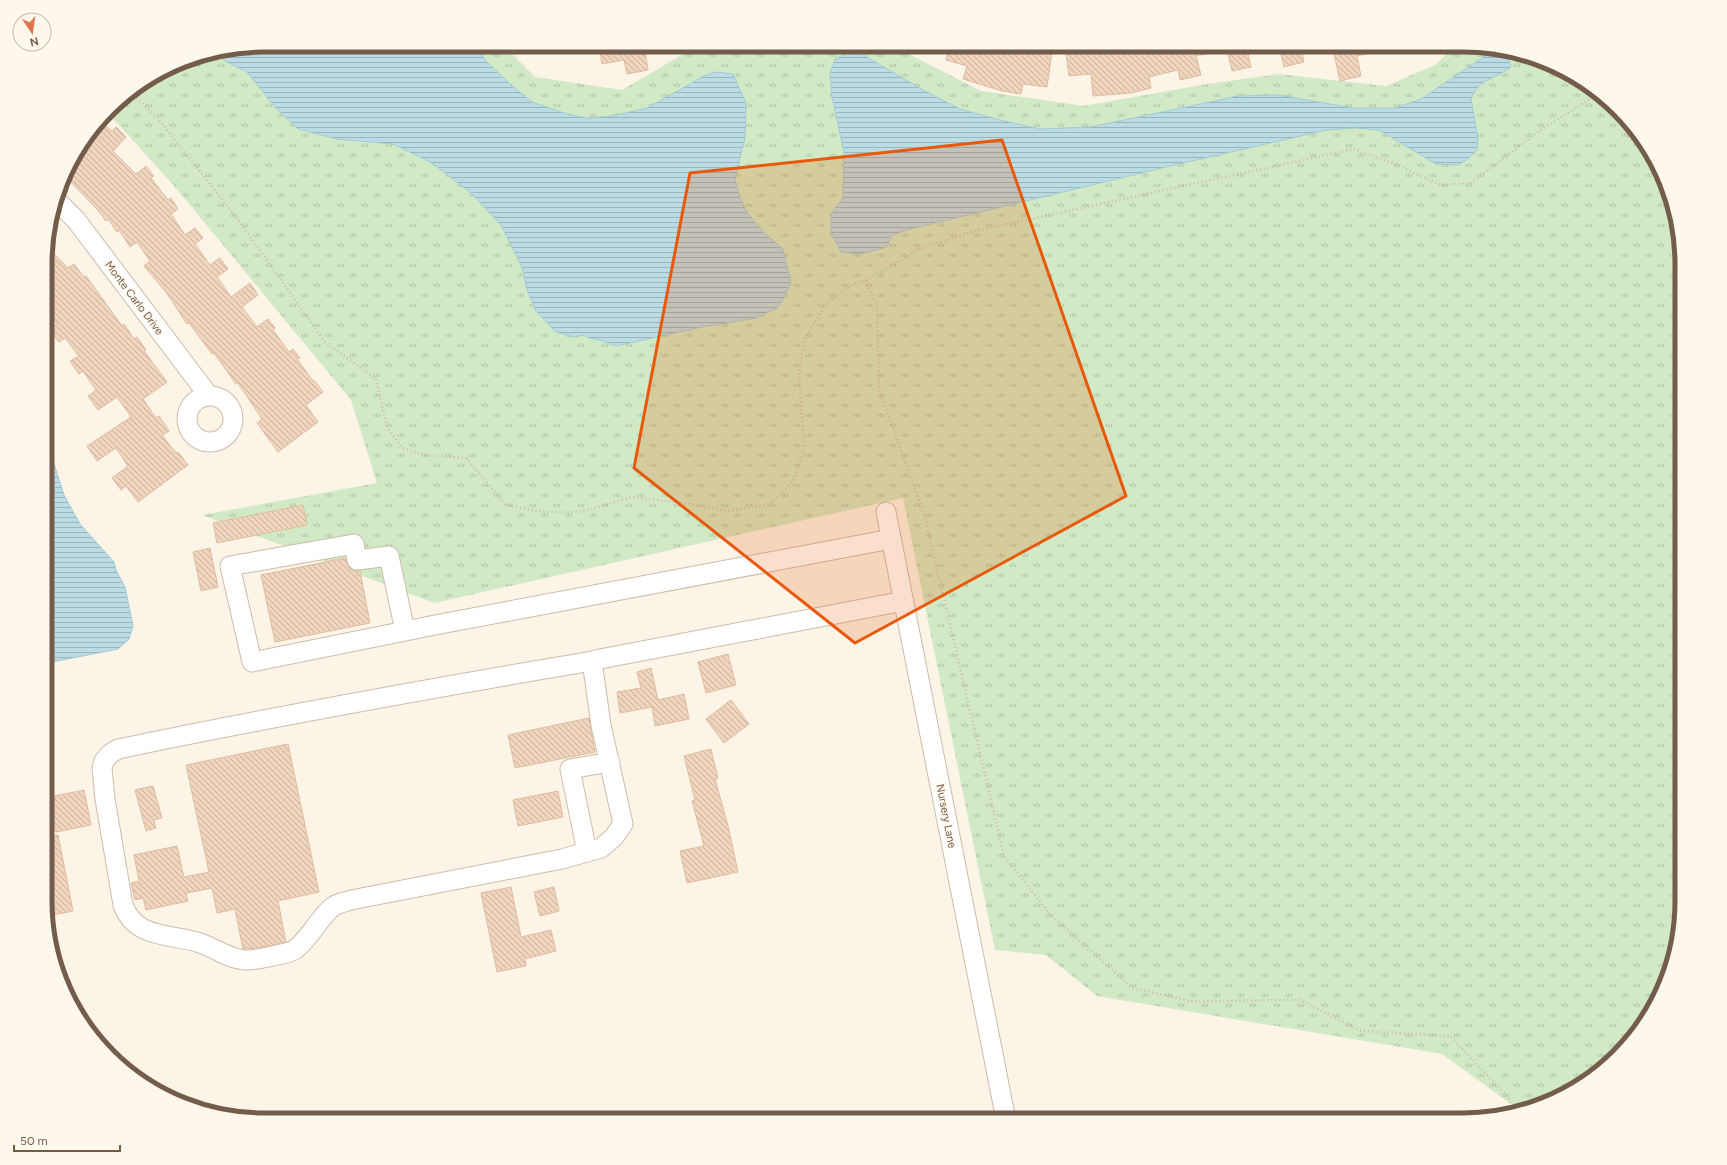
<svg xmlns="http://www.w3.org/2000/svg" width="1727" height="1165" font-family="Figtree,sans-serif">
	<defs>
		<pattern id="grass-tufts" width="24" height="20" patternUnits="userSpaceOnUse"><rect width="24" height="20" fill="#d1e9c4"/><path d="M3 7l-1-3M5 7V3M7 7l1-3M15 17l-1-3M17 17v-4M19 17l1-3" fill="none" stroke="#aec0a1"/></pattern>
		<pattern id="water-rules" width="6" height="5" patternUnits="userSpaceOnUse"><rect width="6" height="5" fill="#bbdce5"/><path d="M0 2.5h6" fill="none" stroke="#9db6bc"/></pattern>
		<pattern id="building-back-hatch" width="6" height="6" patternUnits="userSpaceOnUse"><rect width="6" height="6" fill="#f0d5be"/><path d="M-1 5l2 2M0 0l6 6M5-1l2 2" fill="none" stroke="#c7b09c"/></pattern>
	</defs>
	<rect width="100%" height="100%" fill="#fcf4e6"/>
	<path fill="url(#grass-tufts)" d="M 264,45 L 503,45 L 535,77 L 622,90 L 685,53 L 739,45 L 891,45 L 981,91 L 1084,106 L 1201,85 L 1279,74 L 1386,86 L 1435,65 L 1456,45 L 1533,57 L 1585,82 L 1627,120 L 1653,155 L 1674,207 L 1682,250 L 1682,915 L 1670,971 L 1645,1023 L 1607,1065 L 1572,1091 L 1519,1113 L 1519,1110 L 1442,1054 L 1097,996 L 1046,955 L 995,950 L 903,498 L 434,603 L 202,515 L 377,483 L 351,400 L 176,188 L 109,114 L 120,100 L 181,62 Z"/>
	<path fill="url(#water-rules)" stroke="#a1cbd6" d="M 264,45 L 475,45 L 486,61 L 511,85 L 532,102 L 567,114 L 587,118 L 612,116 L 647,108 L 704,76 L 716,72 L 733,74 L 746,103 L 745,138 L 735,179 L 739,195 L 748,214 L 765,234 L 783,249 L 791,282 L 784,298 L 777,308 L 756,318 L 702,327 L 616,346 L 600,340 L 589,338 L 584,335 L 574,337 L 556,332 L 536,311 L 527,290 L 522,267 L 501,225 L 471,193 L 432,163 L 393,144 L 337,139 L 298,129 L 274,106 L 247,72 L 225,61 L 217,54 Z
		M 850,52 L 860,53 L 923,90 L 960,109 L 1000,120 L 1040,129 L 1091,127 L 1238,96 L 1278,95 L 1353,108 L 1395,108 L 1421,99 L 1485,56 L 1502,52 L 1509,60 L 1511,67 C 1496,79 1479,78 1471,99 L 1478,139 L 1477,150 L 1468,159 L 1458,165 L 1436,164 L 1379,130 L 1356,128 L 1327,130 L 1183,163 L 910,229 L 892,235 L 887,247 L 860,254 L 841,252 L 831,233 L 831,214 L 843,198 L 844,152 L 832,97 L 830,73 L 835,59 Z
		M 47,442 L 64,495 L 80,524 L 114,562 L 116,570 L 125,587 L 133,626 L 129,639 L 118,649 L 47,663 Z"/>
	<path fill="url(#building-back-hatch)" stroke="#e2bc9f" d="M 599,45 L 644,45 L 648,70 L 627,74 L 624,60 L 602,64 Z
		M 950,45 L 1053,45 L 1047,87 L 1023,84 L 1021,94 L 1002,91 L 963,79 L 967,66 L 946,60 Z
		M 1065,45 L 1223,45 L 1224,50 L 1196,56 L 1201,75 L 1180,80 L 1178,70 L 1149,77 L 1151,88 L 1131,93 L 1093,96 L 1091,74 L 1069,76 Z
		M 1226,45 L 1246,45 L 1251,67 L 1232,71 Z
		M 1279,45 L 1300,45 L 1304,62 L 1284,67 Z
		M 1332,45 L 1386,45 L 1387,50 L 1357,56 L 1361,76 L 1340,81 Z
		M 102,123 L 112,131 L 116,127 L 126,137 L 113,151 L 136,174 L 146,166 L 154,176 L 151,178 L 168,200 L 171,198 L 178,209 L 171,214 L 185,235 L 195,228 L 203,238 L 195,244 L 210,265 L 220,258 L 228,269 L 217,277 L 231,297 L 250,283 L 258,295 L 242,307 L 257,327 L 268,319 L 275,328 L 273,330 L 289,352 L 293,349 L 300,358 L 297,359 L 313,381 L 314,380 L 323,392 L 306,405 L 318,422 L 278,452 L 257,423 L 262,419 L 238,383 L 236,384 L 214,353 L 212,354 L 189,323 L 187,324 L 166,292 L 144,266 L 150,261 L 137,242 L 130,247 L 119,230 L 117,232 L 108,219 L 106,221 L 97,209 L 65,176 L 68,167 Z
		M 47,246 L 68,268 L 74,264 L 84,277 L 86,276 L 122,326 L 124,324 L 134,339 L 137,337 L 146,350 L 144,351 L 167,382 L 143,399 L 156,418 L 159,416 L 169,431 L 162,435 L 176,453 L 178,452 L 188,465 L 138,502 L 126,486 L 121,490 L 112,478 L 128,466 L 116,448 L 97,461 L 87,446 L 131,417 L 117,397 L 98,410 L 88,396 L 96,390 L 83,371 L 79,374 L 70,361 L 79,356 L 65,338 L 59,342 L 49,329 L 57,324 L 47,310 Z
		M 303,505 L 307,525 L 217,543 L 213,523 Z
		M 210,548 L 218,587 L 201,591 L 193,552 Z
		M 345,558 L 350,570 L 360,571 L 370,623 L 275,642 L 261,575 Z
		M 728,654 L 736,685 L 706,693 L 698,662 Z
		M 651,668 L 658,700 L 684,694 L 689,719 L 655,726 L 652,707 L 620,713 L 617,692 L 641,688 L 637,672 Z
		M 731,700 L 749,724 L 724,743 L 706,719 Z
		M 589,718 L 595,752 L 515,768 L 508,735 Z
		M 288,744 L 319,892 L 278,901 L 286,942 L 259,948 L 243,949 L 235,909 L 217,913 L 212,888 L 186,893 L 188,901 L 146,910 L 143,898 L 135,900 L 131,883 L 139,881 L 134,855 L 177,846 L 184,877 L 209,872 L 186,765 Z
		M 711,749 L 718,778 L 715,779 L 728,826 L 738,872 L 687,883 L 680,851 L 704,846 L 692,801 L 695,800 L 684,756 Z
		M 153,786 L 162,818 L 154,820 L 156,828 L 146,831 L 135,790 Z
		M 84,790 L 91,825 L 56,832 L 49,797 Z
		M 558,791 L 563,817 L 518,826 L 513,800 Z
		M 58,835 L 73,911 L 47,916 L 47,837 Z
		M 511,887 L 521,937 L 551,930 L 556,951 L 525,959 L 526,966 L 497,972 L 481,893 Z
		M 554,887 L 559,911 L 540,916 L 534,892 Z"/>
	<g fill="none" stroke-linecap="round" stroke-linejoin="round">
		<defs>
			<path id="minor" d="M 57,201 L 76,220 L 209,396
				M187 419a23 23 0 1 1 46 0a23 23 0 1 1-46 0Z
				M 886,512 L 1006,1120
				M 405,631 L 389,556 L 357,560 L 354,544 L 230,566 L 252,662 L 435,625 L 891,539
				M 592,661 L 601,725 L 623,824 L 614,837 L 601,848 L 562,859 L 351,900 C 346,902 338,903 334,906 C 320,915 306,946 290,952 C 283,954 252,961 245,960 C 229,959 215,948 200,943 C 171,933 136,940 123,905 L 105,799 L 102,768 L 104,761 L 110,754 L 118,749 C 275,716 433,688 592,661 L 600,659 L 904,601
				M 587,852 L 570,769 L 610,762"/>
		</defs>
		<use href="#minor" stroke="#cdbcac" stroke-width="21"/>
		<path stroke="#d5b8a1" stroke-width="2.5" stroke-dasharray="1 3" stroke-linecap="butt" d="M 131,92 L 159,120 L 237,218 L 325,342 L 376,379 L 387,427 L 402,448 L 424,455 L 466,458 L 506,505 L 543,512 L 582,512 L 631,497 L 684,503 L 728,511 L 770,504 L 793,482 L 804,449 L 799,373 L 805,338 L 827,303 L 853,284 L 865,281 L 921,248 L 976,231 L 1354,149 L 1398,165 L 1440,185 L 1471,183 L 1539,131 L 1598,94
			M 1621,114 L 1626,135 L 1654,159
			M 865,281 L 877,306 L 879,389 L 925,518 L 1004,856 L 1050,914 L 1132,988 L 1191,1001 L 1300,1000 L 1361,1031 L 1450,1036 L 1509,1098 L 1512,1114"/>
		<use href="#minor" stroke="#fff" stroke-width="19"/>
	</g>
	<path fill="#e8590c" fill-opacity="0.2" stroke="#e8590c" stroke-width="3" stroke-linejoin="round" d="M 1002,140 L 1126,496 L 855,643 L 634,468 L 690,173 Z"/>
	<g text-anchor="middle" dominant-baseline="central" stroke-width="3" stroke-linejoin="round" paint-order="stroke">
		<g font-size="11" fill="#745c4b" stroke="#fef8ec">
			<text transform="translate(134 298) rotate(53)">Monte Carlo Drive</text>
			<text transform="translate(946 816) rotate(79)">Nursery Lane</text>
		</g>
	</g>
	<path d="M0 0H1727V1165H0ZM264 52H1463A212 212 0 0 1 1675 264V901A212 212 0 0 1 1463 1113H264A212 212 0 0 1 52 901V264A212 212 0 0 1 264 52Z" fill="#fef8ec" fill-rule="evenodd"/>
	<path fill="none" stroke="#745c4b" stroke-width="5" d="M264 52H1463A212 212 0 0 1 1675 264V901A212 212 0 0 1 1463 1113H264A212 212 0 0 1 52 901V264A212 212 0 0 1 264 52Z"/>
	<g transform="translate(32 32) rotate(167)"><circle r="19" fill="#fef8ec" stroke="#c7baac"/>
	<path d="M0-3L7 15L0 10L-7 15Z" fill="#e1774f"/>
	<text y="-6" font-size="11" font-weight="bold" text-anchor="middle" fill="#745c4b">N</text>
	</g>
	<path d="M14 1145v6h106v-6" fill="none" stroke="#745c4b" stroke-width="2"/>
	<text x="20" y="1145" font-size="12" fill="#745c4b" stroke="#fef8ec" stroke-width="3" paint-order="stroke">50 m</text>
</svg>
